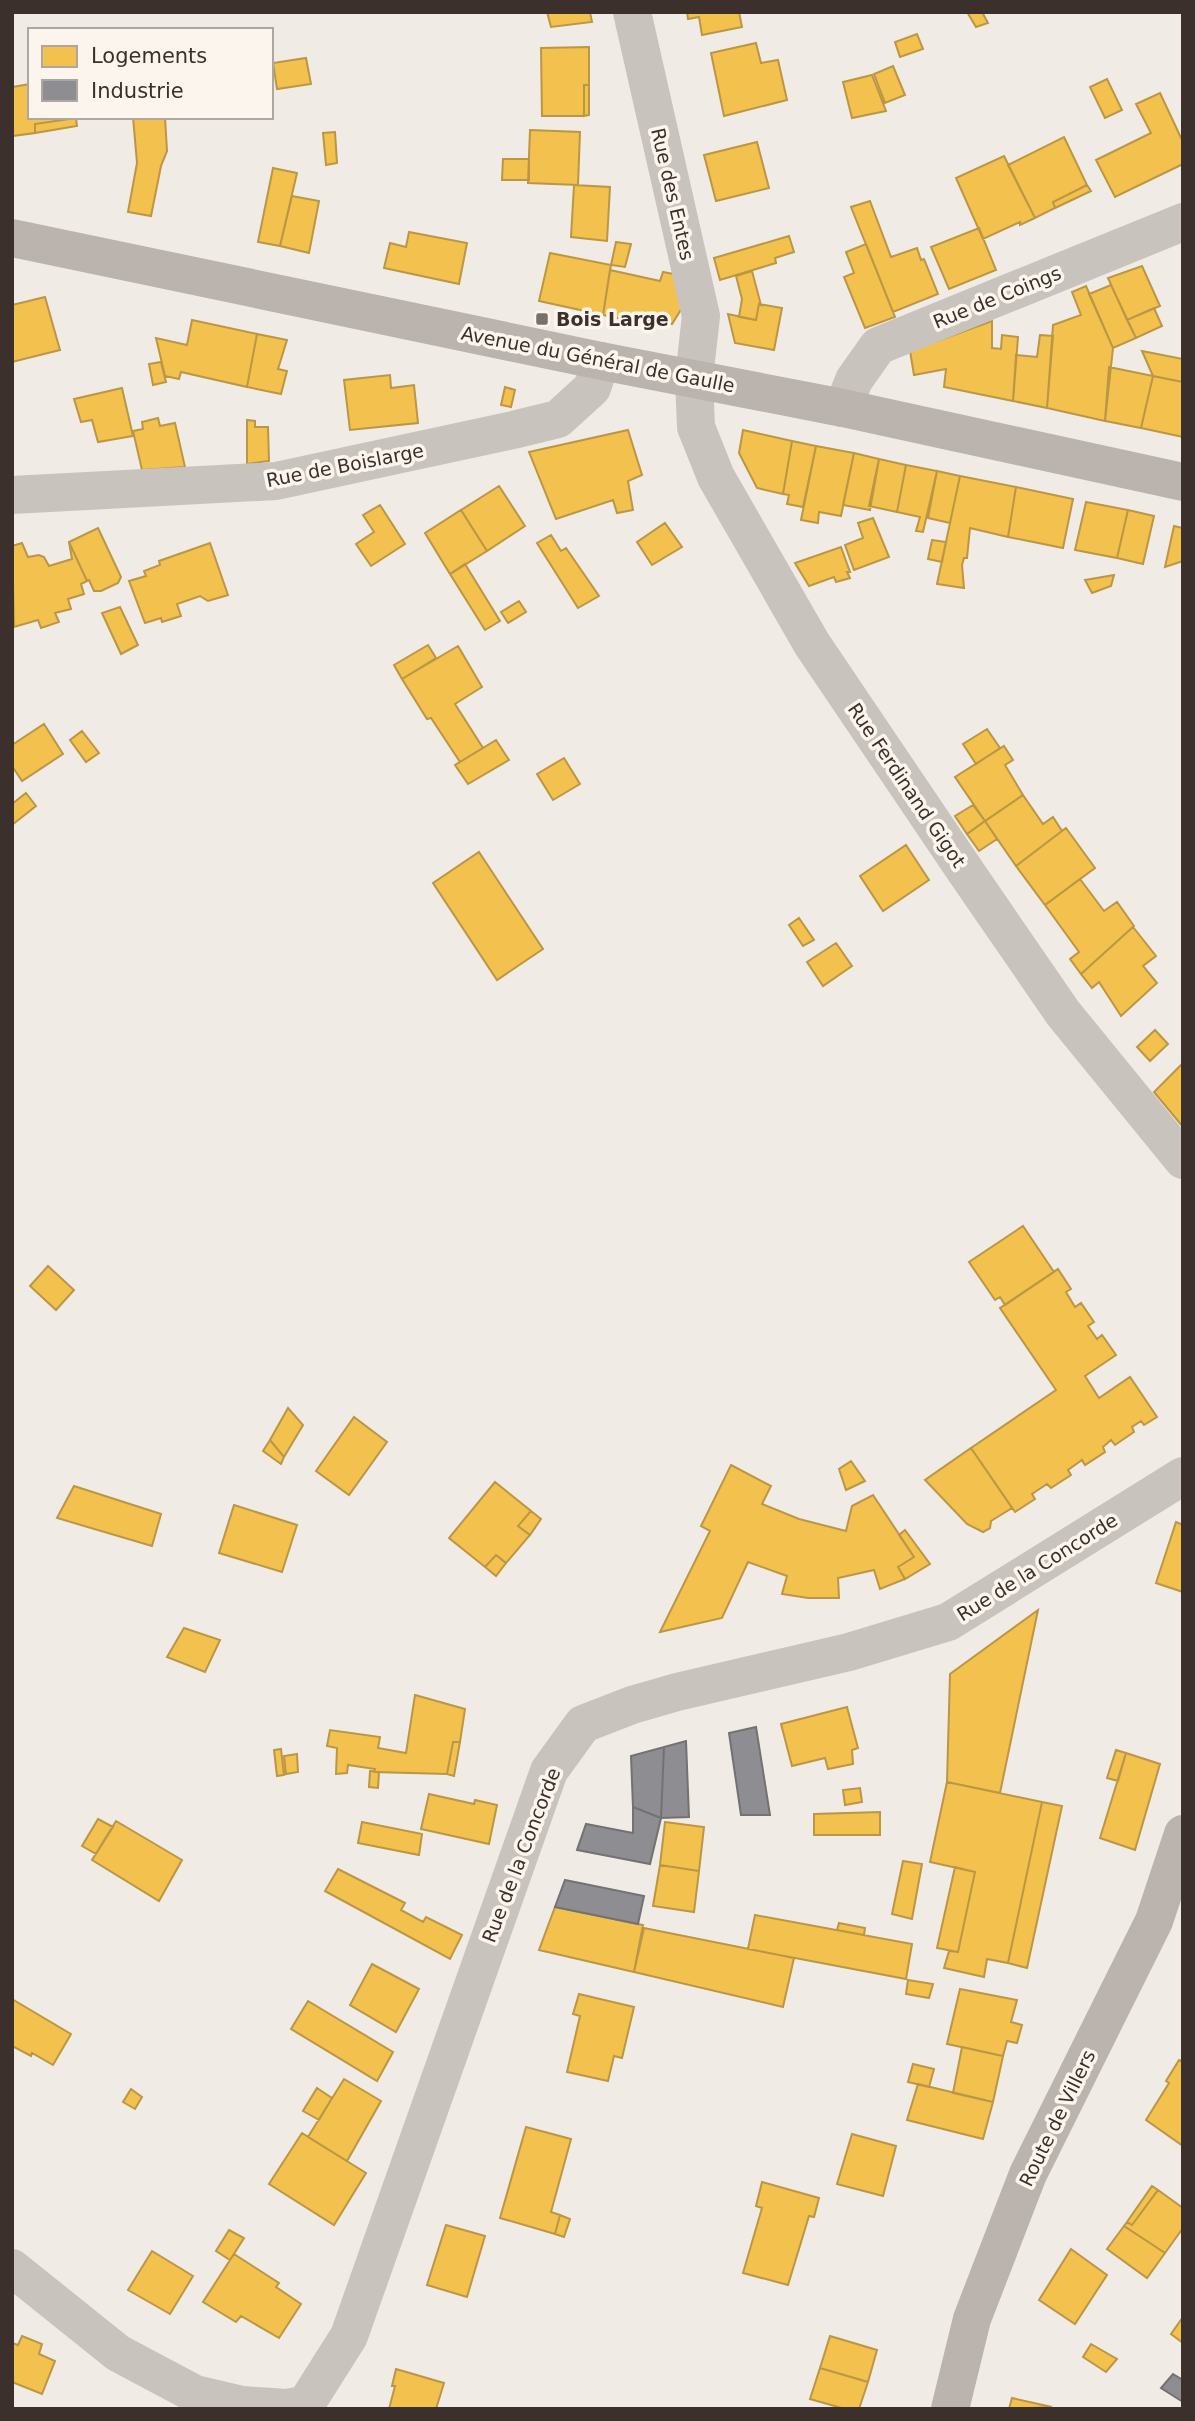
<svg xmlns="http://www.w3.org/2000/svg" width="1195" height="2421" font-family="'DejaVu Sans',sans-serif">
	<rect width="100%" height="100%" fill="#f0ebe5"/>
	<path fill="#f2c14e" stroke="#bb9644" stroke-width="2" d="M 547,12 L 590,12 L 592,22 L 551,27 Z
		M 687,12 L 739,12 L 742,27 L 702,35 L 699,17 L 688,19 Z
		M 967,12 L 982,12 L 988,23 L 976,27 Z
		M 917,34 L 923,49 L 900,57 L 895,42 Z
		M 756,43 L 761,63 L 778,60 L 787,100 L 724,116 L 711,53 Z
		M 589,47 L 589,85 L 584,85 L 584,116 L 542,116 L 541,48 Z
		M 306,58 L 311,84 L 277,89 L 273,63 Z
		M 893,66 L 905,95 L 885,103 L 874,74 Z
		M 872,75 L 886,111 L 852,118 L 843,82 Z
		M 1107,79 L 1122,110 L 1105,118 L 1090,87 Z
		M 30,84 L 30,117 L 76,118 L 35,124 L 35,133 L 12,136 L 12,87 Z
		M 584,85 L 589,85 L 589,115 L 584,116 Z
		M 1160,93 L 1183,142 L 1183,164 L 1115,197 L 1096,160 L 1151,133 L 1136,104 Z
		M 133,117 L 165,117 L 167,151 L 161,166 L 151,216 L 128,212 L 137,163 Z
		M 76,118 L 77,126 L 35,133 L 35,124 Z
		M 530,130 L 580,132 L 578,185 L 528,183 Z
		M 335,132 L 337,163 L 326,165 L 323,133 Z
		M 1064,137 L 1087,185 L 1053,202 L 1055,208 L 1035,218 L 1008,165 Z
		M 757,142 L 769,188 L 716,201 L 704,155 Z
		M 1004,156 L 1035,218 L 1020,225 L 1020,222 L 983,239 L 956,178 Z
		M 503,159 L 529,159 L 529,180 L 502,180 Z
		M 273,168 L 297,173 L 280,246 L 258,242 Z
		M 574,185 L 610,187 L 607,241 L 571,237 Z
		M 1087,185 L 1091,191 L 1055,208 L 1053,202 Z
		M 292,196 L 319,201 L 309,253 L 280,246 Z
		M 870,201 L 891,257 L 917,248 L 921,260 L 924,259 L 938,294 L 893,312 L 851,207 Z
		M 979,228 L 996,270 L 949,289 L 931,247 Z
		M 409,232 L 467,243 L 459,284 L 384,268 L 390,243 L 406,247 Z
		M 789,236 L 794,252 L 775,258 L 776,263 L 720,280 L 714,258 Z
		M 616,242 L 631,244 L 625,267 L 611,265 Z
		M 866,244 L 895,317 L 865,328 L 844,277 L 854,273 L 846,252 Z
		M 550,253 L 611,265 L 603,315 L 539,301 Z
		M 1142,266 L 1160,306 L 1127,320 L 1108,278 Z
		M 610,270 L 660,281 L 663,272 L 674,274 L 682,308 L 672,324 L 655,320 L 653,326 L 603,315 Z
		M 752,271 L 761,305 L 759,304 L 756,320 L 739,317 L 742,299 L 736,276 Z
		M 1111,285 L 1136,338 L 1113,348 L 1089,294 Z
		M 1086,286 L 1113,348 L 1105,421 L 1047,408 L 1053,325 L 1081,315 L 1072,292 Z
		M 45,297 L 60,350 L 12,362 L 12,305 Z
		M 759,304 L 782,308 L 774,350 L 735,343 L 728,314 L 756,320 Z
		M 1154,308 L 1162,326 L 1136,338 L 1127,320 Z
		M 192,320 L 257,334 L 247,387 L 181,372 L 179,379 L 165,376 L 156,338 L 187,345 Z
		M 992,321 L 992,348 L 1001,349 L 1002,335 L 1018,337 L 1013,401 L 944,387 L 946,369 L 914,375 L 910,351 Z
		M 257,334 L 287,340 L 278,369 L 287,371 L 281,394 L 247,387 Z
		M 1040,335 L 1053,336 L 1047,408 L 1013,401 L 1016,355 L 1037,357 Z
		M 1142,351 L 1183,359 L 1183,382 L 1153,376 Z
		M 161,362 L 166,382 L 153,385 L 149,364 Z
		M 1109,367 L 1153,376 L 1141,428 L 1105,421 Z
		M 390,375 L 391,388 L 414,385 L 418,423 L 350,430 L 344,380 Z
		M 1153,376 L 1183,382 L 1183,437 L 1141,428 Z
		M 505,387 L 515,390 L 511,407 L 501,405 Z
		M 122,388 L 133,436 L 98,442 L 92,420 L 81,422 L 74,399 Z
		M 158,418 L 160,426 L 175,423 L 185,467 L 142,470 L 133,431 L 143,429 L 142,422 Z
		M 247,420 L 255,421 L 255,427 L 268,427 L 269,461 L 247,464 Z
		M 628,430 L 642,475 L 628,481 L 633,510 L 617,513 L 613,500 L 556,519 L 529,452 Z
		M 743,430 L 792,441 L 783,494 L 757,488 L 739,453 Z
		M 792,441 L 816,446 L 803,507 L 787,504 L 789,495 L 783,494 Z
		M 816,446 L 854,453 L 841,516 L 819,512 L 818,523 L 801,520 Z
		M 854,453 L 879,459 L 870,510 L 843,505 Z
		M 879,459 L 906,465 L 897,512 L 869,506 Z
		M 906,465 L 937,471 L 923,532 L 916,531 L 920,517 L 897,512 Z
		M 937,471 L 960,476 L 950,523 L 928,518 Z
		M 960,476 L 1016,487 L 1008,537 L 970,528 L 967,558 L 964,558 L 962,565 L 964,588 L 937,584 Z
		M 499,486 L 525,526 L 487,551 L 461,510 Z
		M 1016,487 L 1073,499 L 1063,548 L 1008,537 Z
		M 1086,502 L 1128,510 L 1117,558 L 1075,550 Z
		M 380,505 L 405,544 L 371,566 L 356,544 L 374,532 L 363,515 Z
		M 461,510 L 487,551 L 450,574 L 425,533 Z
		M 1128,510 L 1154,516 L 1143,564 L 1117,558 Z
		M 873,518 L 889,557 L 854,570 L 845,545 L 863,538 L 858,523 Z
		M 665,523 L 682,547 L 652,565 L 637,542 Z
		M 1174,526 L 1183,528 L 1183,561 L 1165,567 Z
		M 98,528 L 121,577 L 118,583 L 101,591 L 94,591 L 89,580 L 87,581 L 69,542 Z
		M 551,535 L 561,551 L 566,548 L 599,596 L 578,608 L 537,543 Z
		M 932,540 L 946,542 L 942,562 L 928,559 Z
		M 69,542 L 87,581 L 81,584 L 84,594 L 68,599 L 71,609 L 55,613 L 59,622 L 41,628 L 38,620 L 14,627 L 12,546 L 22,543 L 28,557 L 39,555 L 44,557 L 49,566 L 72,559 Z
		M 210,543 L 228,595 L 208,601 L 200,596 L 177,604 L 181,616 L 162,622 L 161,618 L 145,623 L 129,581 L 146,576 L 144,571 L 160,565 L 159,561 Z
		M 841,547 L 850,572 L 847,572 L 850,578 L 836,582 L 834,577 L 809,586 L 795,563 Z
		M 465,564 L 500,621 L 485,630 L 450,574 Z
		M 1114,575 L 1111,586 L 1092,593 L 1085,580 Z
		M 519,601 L 526,612 L 508,623 L 501,612 Z
		M 120,607 L 138,645 L 121,654 L 102,613 Z
		M 428,645 L 436,658 L 402,679 L 394,665 Z
		M 458,646 L 482,687 L 455,704 L 483,748 L 460,762 L 431,718 L 427,719 L 402,679 Z
		M 44,724 L 63,754 L 22,781 L 12,766 L 12,745 Z
		M 987,729 L 1000,748 L 976,764 L 963,744 Z
		M 82,731 L 99,753 L 86,762 L 70,740 Z
		M 496,740 L 509,760 L 468,784 L 455,765 Z
		M 1004,746 L 1013,760 L 1005,765 L 1023,795 L 985,821 L 955,777 Z
		M 564,758 L 580,784 L 553,800 L 537,774 Z
		M 26,793 L 36,806 L 12,825 L 12,804 Z
		M 1023,795 L 1043,824 L 1053,817 L 1062,831 L 1016,866 L 985,821 Z
		M 973,805 L 985,821 L 967,834 L 955,816 Z
		M 985,821 L 997,839 L 979,851 L 967,834 Z
		M 1066,828 L 1095,868 L 1045,905 L 1016,866 Z
		M 906,845 L 929,880 L 883,911 L 860,876 Z
		M 479,852 L 543,949 L 497,980 L 433,883 Z
		M 1080,879 L 1104,911 L 1117,902 L 1134,926 L 1081,974 L 1070,959 L 1079,952 L 1045,905 Z
		M 799,918 L 814,940 L 803,946 L 789,925 Z
		M 1133,927 L 1156,956 L 1143,966 L 1157,983 L 1121,1016 L 1099,982 L 1092,988 L 1081,974 Z
		M 836,943 L 852,966 L 823,986 L 807,962 Z
		M 1155,1030 L 1168,1044 L 1150,1061 L 1137,1047 Z
		M 1183,1063 L 1183,1127 L 1154,1092 Z
		M 1023,1226 L 1054,1272 L 1005,1305 L 1000,1297 L 995,1300 L 969,1262 Z
		M 48,1266 L 74,1290 L 56,1310 L 30,1286 Z
		M 1058,1269 L 1071,1289 L 1066,1292 L 1075,1307 L 1081,1303 L 1094,1322 L 1088,1326 L 1097,1339 L 1102,1335 L 1116,1355 L 1085,1376 L 1099,1398 L 1130,1377 L 1157,1417 L 1144,1425 L 1141,1421 L 1132,1427 L 1134,1432 L 1115,1445 L 1111,1440 L 1103,1447 L 1105,1452 L 1085,1465 L 1082,1460 L 1068,1470 L 1071,1475 L 1051,1488 L 1047,1484 L 1032,1494 L 1035,1499 L 1015,1512 L 971,1448 L 1056,1390 L 1000,1308 Z
		M 288,1408 L 303,1425 L 284,1457 L 270,1440 Z
		M 354,1417 L 387,1442 L 349,1495 L 316,1471 Z
		M 270,1440 L 284,1457 L 281,1464 L 263,1451 Z
		M 971,1448 L 1012,1508 L 991,1521 L 990,1528 L 983,1532 L 967,1524 L 925,1480 Z
		M 851,1461 L 865,1481 L 846,1490 L 839,1469 Z
		M 731,1465 L 771,1486 L 762,1504 L 799,1519 L 846,1531 L 852,1506 L 873,1495 L 914,1557 L 898,1567 L 905,1579 L 880,1589 L 874,1570 L 838,1578 L 839,1598 L 808,1598 L 782,1594 L 787,1576 L 748,1562 L 722,1618 L 660,1632 L 710,1531 L 701,1526 Z
		M 495,1482 L 531,1511 L 518,1526 L 530,1535 L 506,1563 L 496,1555 L 485,1567 L 449,1538 Z
		M 74,1486 L 161,1514 L 152,1546 L 57,1518 Z
		M 234,1505 L 297,1525 L 282,1572 L 219,1553 Z
		M 531,1511 L 541,1519 L 530,1535 L 518,1526 Z
		M 1176,1522 L 1183,1525 L 1183,1592 L 1156,1583 Z
		M 905,1530 L 930,1564 L 905,1579 L 898,1567 L 914,1557 L 899,1535 Z
		M 496,1555 L 506,1563 L 496,1576 L 485,1567 Z
		M 1038,1610 L 1000,1793 L 947,1782 L 950,1674 Z
		M 184,1628 L 220,1640 L 205,1672 L 167,1657 Z
		M 415,1695 L 465,1709 L 460,1742 L 453,1742 L 447,1774 L 374,1772 L 375,1769 L 348,1765 L 347,1773 L 336,1774 L 337,1748 L 327,1746 L 330,1730 L 380,1737 L 378,1748 L 406,1753 Z
		M 847,1707 L 858,1748 L 852,1750 L 853,1764 L 828,1769 L 825,1758 L 792,1766 L 781,1724 Z
		M 453,1742 L 460,1742 L 454,1776 L 447,1774 Z
		M 281,1749 L 284,1775 L 277,1776 L 274,1750 Z
		M 1116,1750 L 1126,1753 L 1118,1781 L 1107,1778 Z
		M 1126,1753 L 1160,1764 L 1135,1850 L 1100,1838 Z
		M 297,1754 L 298,1772 L 286,1774 L 284,1756 Z
		M 370,1771 L 379,1772 L 378,1788 L 369,1787 Z
		M 947,1782 L 1042,1802 L 1008,1963 L 987,1959 L 984,1977 L 944,1968 L 949,1951 L 958,1952 L 975,1872 L 930,1862 Z
		M 860,1788 L 862,1802 L 845,1805 L 843,1790 Z
		M 429,1794 L 474,1804 L 475,1800 L 497,1805 L 489,1844 L 421,1829 Z
		M 1042,1802 L 1062,1806 L 1027,1968 L 1008,1963 Z
		M 880,1812 L 880,1835 L 814,1835 L 814,1814 Z
		M 98,1819 L 113,1827 L 96,1854 L 82,1846 Z
		M 116,1821 L 182,1860 L 159,1901 L 92,1860 Z
		M 362,1822 L 422,1834 L 419,1855 L 358,1843 Z
		M 665,1822 L 704,1827 L 699,1871 L 660,1865 Z
		M 903,1861 L 922,1864 L 912,1919 L 892,1914 Z
		M 660,1865 L 699,1871 L 694,1912 L 653,1906 Z
		M 955,1867 L 975,1872 L 958,1952 L 937,1948 Z
		M 338,1869 L 405,1903 L 401,1910 L 423,1922 L 426,1917 L 462,1935 L 450,1959 L 325,1891 Z
		M 555,1907 L 643,1925 L 634,1972 L 539,1950 Z
		M 755,1915 L 912,1944 L 906,1979 L 748,1949 Z
		M 839,1923 L 865,1928 L 864,1935 L 837,1930 Z
		M 644,1928 L 794,1958 L 783,2007 L 634,1972 Z
		M 372,1964 L 419,1989 L 396,2032 L 350,2005 Z
		M 908,1980 L 933,1984 L 929,1998 L 906,1994 Z
		M 960,1989 L 1017,2000 L 1011,2022 L 1022,2025 L 1017,2043 L 1007,2041 L 1003,2056 L 947,2044 Z
		M 579,1994 L 634,2007 L 622,2058 L 614,2056 L 608,2081 L 567,2072 L 580,2016 L 573,2014 Z
		M 12,1999 L 71,2034 L 53,2065 L 32,2053 L 31,2056 L 12,2046 Z
		M 308,2001 L 393,2052 L 377,2081 L 291,2029 Z
		M 962,2047 L 1003,2056 L 993,2102 L 953,2093 Z
		M 1179,2060 L 1183,2062 L 1183,2146 L 1146,2120 L 1169,2083 L 1166,2081 Z
		M 913,2064 L 934,2069 L 929,2087 L 908,2082 Z
		M 344,2079 L 381,2101 L 347,2161 L 308,2137 Z
		M 918,2084 L 993,2102 L 983,2139 L 907,2120 Z
		M 317,2088 L 332,2098 L 319,2120 L 303,2111 Z
		M 131,2089 L 142,2097 L 135,2109 L 123,2102 Z
		M 526,2127 L 571,2139 L 551,2212 L 560,2215 L 555,2234 L 500,2218 Z
		M 302,2133 L 366,2173 L 334,2225 L 269,2184 Z
		M 852,2134 L 896,2146 L 883,2196 L 837,2184 Z
		M 762,2182 L 819,2198 L 814,2217 L 809,2216 L 788,2285 L 743,2273 L 762,2208 L 756,2206 Z
		M 1152,2186 L 1158,2190 L 1132,2225 L 1127,2222 Z
		M 1158,2190 L 1183,2208 L 1183,2228 L 1165,2253 L 1124,2226 L 1127,2222 L 1132,2225 Z
		M 560,2215 L 570,2219 L 564,2237 L 555,2234 Z
		M 446,2225 L 485,2236 L 467,2297 L 427,2285 Z
		M 1124,2226 L 1165,2253 L 1147,2278 L 1107,2249 Z
		M 229,2230 L 244,2238 L 230,2260 L 216,2251 Z
		M 1071,2249 L 1107,2275 L 1075,2324 L 1039,2300 Z
		M 152,2251 L 193,2276 L 170,2314 L 128,2290 Z
		M 234,2254 L 279,2283 L 276,2287 L 301,2304 L 279,2338 L 241,2316 L 236,2322 L 203,2302 Z
		M 1183,2317 L 1183,2343 L 1171,2334 Z
		M 22,2336 L 42,2344 L 39,2354 L 55,2361 L 42,2394 L 12,2382 L 12,2343 L 18,2345 Z
		M 830,2336 L 877,2350 L 868,2382 L 820,2368 Z
		M 1091,2344 L 1117,2359 L 1106,2372 L 1083,2357 Z
		M 820,2368 L 868,2382 L 859,2409 L 845,2409 L 810,2399 Z
		M 396,2369 L 444,2383 L 436,2409 L 389,2409 L 395,2386 L 392,2386 Z
		M 1012,2398 L 1052,2407 L 1009,2409 Z"/>
	<path fill="#8d8d92" stroke="#747173" stroke-width="2" d="M 756,1727 L 770,1815 L 741,1815 L 729,1733 Z
		M 686,1741 L 689,1817 L 661,1818 L 664,1747 Z
		M 664,1747 L 661,1818 L 633,1807 L 631,1756 Z
		M 633,1807 L 661,1818 L 650,1864 L 577,1850 L 586,1824 L 633,1833 Z
		M 565,1880 L 644,1896 L 638,1924 L 555,1907 Z
		M 1173,2374 L 1183,2380 L 1183,2402 L 1161,2388 Z"/>
	<g fill="none" stroke-linecap="round" stroke-linejoin="round">
		<path stroke="#c9c3be" stroke-width="38" d="M 632,12 L 701,316 L 694,378 L 696,427 L 716,477 L 812,644 L 966,872 L 1063,1013 L 1183,1160
			M 843,408 L 854,380 L 878,346 L 1183,222
			M 12,495 L 276,481 L 513,430 L 558,419 L 592,388 L 601,361
			M 12,2268 L 118,2353 L 195,2394 L 242,2405 L 287,2408 L 306,2404
			M 306,2409 L 306,2404 L 349,2336 L 549,1771 L 583,1724 L 632,1705 L 677,1692 L 849,1652 L 948,1622 L 1183,1476"/>
		<path stroke="#bab3ae" stroke-width="38" d="M 12,238 L 601,361 L 843,408 L 1183,482
			M 950,2409 L 972,2319 L 1028,2174 L 1154,1921 L 1183,1834"/>
	</g>
	<rect fill="#7a716c" stroke="#fbf5ee" stroke-width="2.5" x="535" y="312" width="14" height="14" rx="3.5"/>
	<g text-anchor="middle" dominant-baseline="central" stroke-width="7" stroke-linejoin="round" paint-order="stroke">
		<g font-size="19" fill="#3b302b" stroke="#fbf5ee">
			<text transform="translate(673 194) rotate(77)">Rue des Entes</text>
			<text transform="translate(997 297) rotate(-22)">Rue de Coings</text>
			<text transform="translate(598 359) rotate(11)">Avenue du Général de Gaulle</text>
			<text transform="translate(345 465) rotate(-11)">Rue de Boislarge</text>
			<text transform="translate(907 785) rotate(56)">Rue Ferdinand Gigot</text>
			<text transform="translate(1037 1567) rotate(-32)">Rue de la Concorde</text>
			<text transform="translate(521 1855) rotate(-69)">Rue de la Concorde</text>
			<text transform="translate(1057 2118) rotate(-64)">Route de Villers</text>
		</g>
		<g font-size="19" font-weight="bold" fill="#3b302b" stroke="#fbf5ee" text-anchor="start">
			<text x="556" y="319">Bois Large</text>
		</g>
	</g>
	<rect width="1195" height="2421" fill="none" stroke="#3b302b" stroke-width="28"/>
	<rect x="28" y="28" width="245" height="91" fill="#fbf5ee" stroke="#aea6a0" stroke-width="2"/>
	<rect x="42" y="46" width="35" height="21" fill="#f2c14e" stroke="#aea6a0" stroke-width="2"/>
	<text x="91" y="63" font-size="21" fill="#3b302b">Logements</text>
	<rect x="42" y="80" width="35" height="21" fill="#8d8d92" stroke="#aea6a0" stroke-width="2"/>
	<text x="91" y="98" font-size="21" fill="#3b302b">Industrie</text>
</svg>
